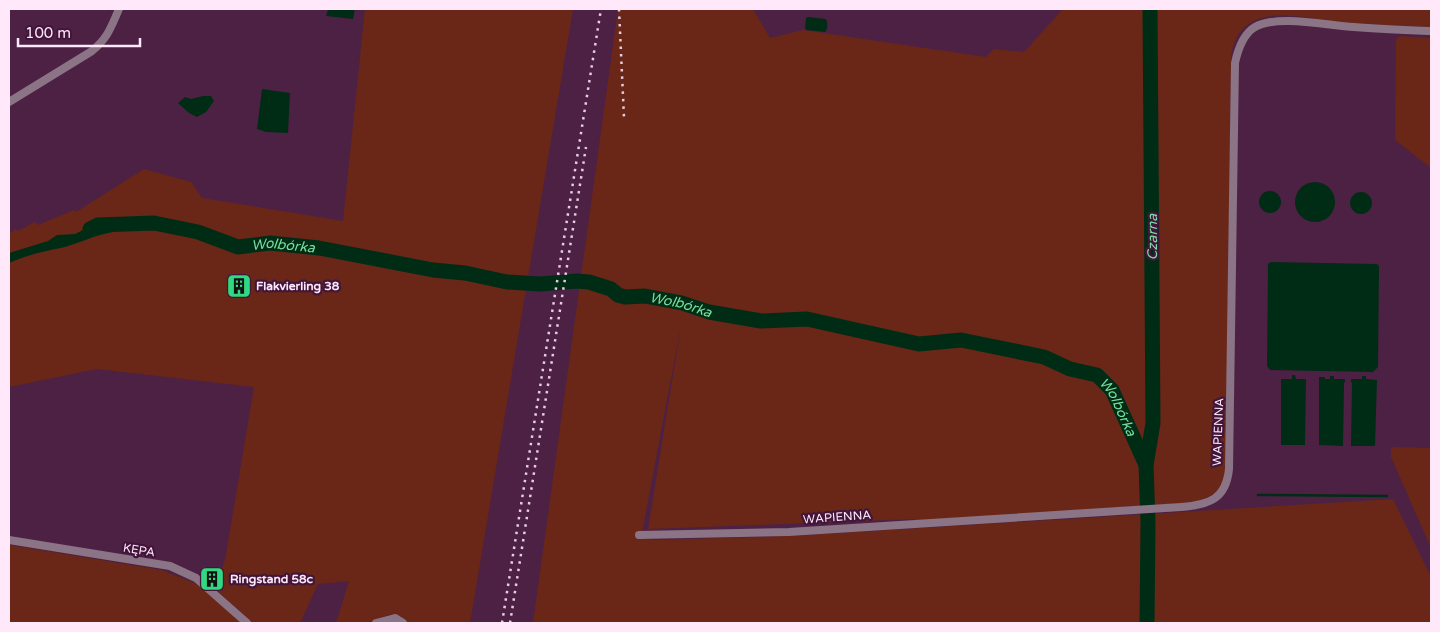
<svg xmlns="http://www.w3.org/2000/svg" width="1440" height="632" font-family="'Varela Round',sans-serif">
	<rect width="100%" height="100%" fill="#4d2144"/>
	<path fill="#6a2717" d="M 365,9 L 573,9 L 470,623 L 407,623 C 395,605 380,621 364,623 C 355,625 345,623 336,623 L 349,581 L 318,584 L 300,623 L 253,623 L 214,588 L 225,560 L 254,387 L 97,369 L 9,387 L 9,234 L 16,229 L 18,231 L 35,222 L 38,225 L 74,210 L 76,212 L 144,169 L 191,182 L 202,198 L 343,221 Z
		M 618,9 L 753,9 L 770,38 L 803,30 L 986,57 L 994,49 L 1024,52 L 1063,9 L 1431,9 L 1431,27 C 1401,26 1370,24 1339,22 C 1316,19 1278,10 1256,20 C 1239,27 1232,42 1231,60 L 1226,454 L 1225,473 L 1222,484 L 1215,493 L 1199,502 L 1104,508 L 1093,511 L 914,522 L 914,519 L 648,529 L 682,320 L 641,538 L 654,540 L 790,536 L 1393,499 L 1431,577 L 1431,623 L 533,623 Z
		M 1400,36 L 1431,38 L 1431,168 L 1395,140 L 1396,39 Z
		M 1391,447 L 1431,448 L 1431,548 L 1391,457 Z
		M 9,545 L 161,570 L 195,583 L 209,593 L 242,623 L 9,623 Z"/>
	<path fill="#002c15" d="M 328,9 L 355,9 L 353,19 L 326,16 Z
		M 808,17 L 826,19 C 828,23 828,29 825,32 L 806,30 L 805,28 L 806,18 Z
		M 262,89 L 290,93 L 288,133 L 266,132 L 257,129 Z
		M 203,96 L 211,96 L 214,101 L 206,112 L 197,117 L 189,113 L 178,103 L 185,97 L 191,99 Z
		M1295 202a20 20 0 1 1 40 0a20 20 0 1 1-40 0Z
		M1259 202a11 11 0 1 1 22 0a11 11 0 1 1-22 0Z
		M1350 203a11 11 0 1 1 22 0a11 11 0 1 1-22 0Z
		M 103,220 L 107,221 L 113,232 C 94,235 78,244 61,248 C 44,251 24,256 9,263 L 9,253 L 48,241 L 57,235 L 75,234 Z
		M 1271,262 L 1377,264 L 1379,266 L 1378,367 L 1373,372 L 1270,370 L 1267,366 L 1268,264 Z
		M 1292,375 L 1295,375 L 1296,379 L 1306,379 L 1305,445 L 1281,445 L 1281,379 L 1292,379 Z
		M 1330,376 L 1334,376 L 1334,379 L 1345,379 L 1345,382 L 1344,383 L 1343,446 L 1319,445 L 1319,377 L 1325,377 L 1325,379 L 1330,379 Z
		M 1362,376 L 1366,376 L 1366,379 L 1377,380 L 1375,446 L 1351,446 L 1352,383 L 1351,382 L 1351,379 L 1362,379 Z"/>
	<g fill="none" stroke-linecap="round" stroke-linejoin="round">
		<path stroke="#002c15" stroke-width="2.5" d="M 1258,495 L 1387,496"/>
		<g stroke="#002c15" stroke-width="15">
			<path id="s1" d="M 90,229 L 98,225 L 154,223 L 198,232 L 238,247 L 270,243 L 319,248 L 433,270 L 465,273 L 507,282 L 540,284 L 577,281 L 589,282 L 611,289 L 618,295 L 625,297 L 645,296 L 682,303 L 709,312 L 761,321 L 807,319 L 919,344 L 961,340 L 1044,357 L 1070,369 L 1097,375 L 1112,390 L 1146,465 L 1148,522 L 1147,623"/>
			<path d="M 1146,465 L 1153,423 L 1150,9"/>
		</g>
		<path stroke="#8b7485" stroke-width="8" d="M 9,102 L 92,51 C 108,38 111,27 119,9
			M 639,535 L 789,532 L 1181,507 C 1209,505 1226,499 1229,469 L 1235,63 C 1238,49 1243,34 1255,27 C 1278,14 1329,26 1354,27 C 1380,29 1406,30 1431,31
			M 9,540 L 170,566 L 196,578 L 247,623
			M 376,623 L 395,618 L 403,623"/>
		<path stroke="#e6cde0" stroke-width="2.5" stroke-dasharray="2.5 5" stroke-linecap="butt" d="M 619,9 L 624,118
			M 502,623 L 601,9
			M 510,623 L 586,147"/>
	</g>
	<defs>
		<symbol id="building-square" viewBox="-11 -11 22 22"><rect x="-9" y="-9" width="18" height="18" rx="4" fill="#31d882" stroke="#41163a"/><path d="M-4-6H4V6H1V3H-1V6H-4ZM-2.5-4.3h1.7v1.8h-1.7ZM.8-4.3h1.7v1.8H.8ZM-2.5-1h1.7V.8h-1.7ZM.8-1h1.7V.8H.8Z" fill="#111"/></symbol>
	</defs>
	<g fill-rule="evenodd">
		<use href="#building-square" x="225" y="272" width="28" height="28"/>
		<use href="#building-square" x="198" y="565" width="28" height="28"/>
	</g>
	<g text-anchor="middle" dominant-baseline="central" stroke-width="4.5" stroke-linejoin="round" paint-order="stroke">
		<g font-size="12" font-weight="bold" fill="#ffe8f9" stroke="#41163a" text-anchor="start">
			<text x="256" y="286">Flakvierling 38</text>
			<text x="230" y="579">Ringstand 58c</text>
		</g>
		<g font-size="12" fill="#ffe8f9" stroke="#41163a">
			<text transform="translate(1218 432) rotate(-88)">WAPIENNA</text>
			<text transform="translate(837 517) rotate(-4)">WAPIENNA</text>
			<text transform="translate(139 550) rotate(9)">KĘPA</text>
		</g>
		<g font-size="14" font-style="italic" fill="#75e09e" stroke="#41163a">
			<text transform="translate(1152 237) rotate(-90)">Czarna</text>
			<text stroke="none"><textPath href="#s1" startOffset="198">Wolbórka</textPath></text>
			<text stroke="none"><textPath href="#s1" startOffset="604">Wolbórka</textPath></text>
			<text stroke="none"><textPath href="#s1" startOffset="1069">Wolbórka</textPath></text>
		</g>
	</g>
	<rect width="1440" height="632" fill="none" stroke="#ffe8f9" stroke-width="20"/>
	<path d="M18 38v8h122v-8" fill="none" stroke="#ffe8f9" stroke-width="2.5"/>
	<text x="25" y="38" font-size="15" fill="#ffe8f9" stroke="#41163a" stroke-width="4" paint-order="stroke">100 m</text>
</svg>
